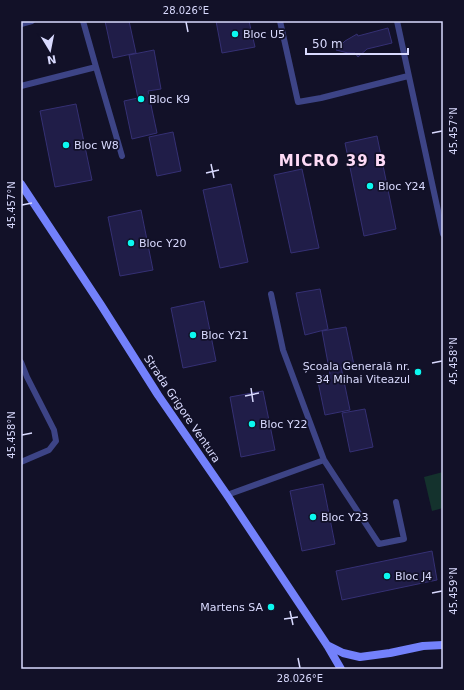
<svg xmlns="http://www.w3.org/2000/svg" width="464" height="690" font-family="'DejaVu Sans',sans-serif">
	<rect width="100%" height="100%" fill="#121128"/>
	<path fill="#14322d" d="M 443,472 L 443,508 L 432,511 L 424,477 Z"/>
	<path fill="#201d48" stroke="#353074" d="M 105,21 L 129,21 L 136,53 L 113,58 Z
		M 216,21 L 249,21 L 255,47 L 222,53 Z
		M 388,28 L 392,43 L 367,49 L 358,57 L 355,53 L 348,53 L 336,50 L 345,41 L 357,34 L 358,36 Z
		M 154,50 L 161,89 L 148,91 L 157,133 L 132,139 L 124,101 L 138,98 L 129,55 Z
		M 76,104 L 92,180 L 55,187 L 40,111 Z
		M 173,132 L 181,171 L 157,176 L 149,137 Z
		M 377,136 L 396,229 L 364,236 L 345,143 Z
		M 302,169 L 319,248 L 291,253 L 274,175 Z
		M 231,184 L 248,262 L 220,268 L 203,190 Z
		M 141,210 L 153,270 L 120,276 L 108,217 Z
		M 320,289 L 328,329 L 305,335 L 296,293 Z
		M 204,301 L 216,361 L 183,368 L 171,308 Z
		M 346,327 L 354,365 L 341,367 L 350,410 L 325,415 L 317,377 L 330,374 L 322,331 Z
		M 263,391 L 275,450 L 241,457 L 230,397 Z
		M 365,409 L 373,447 L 350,452 L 342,413 Z
		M 323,484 L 335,544 L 302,551 L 290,491 Z
		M 432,551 L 437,580 L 342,600 L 336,571 Z"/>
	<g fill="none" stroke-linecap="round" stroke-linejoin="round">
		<path stroke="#3d4486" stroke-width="6" d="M 83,21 L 96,67 L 122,156
			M 280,21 L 298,102 L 321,98 L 408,76
			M 397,21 L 443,234
			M 21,24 L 32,21
			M 21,86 L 96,67
			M 271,294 L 283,350 L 324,460
			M 21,362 L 27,377 L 54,430 L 56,441 L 49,450 L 21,462
			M 227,495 L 324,460 L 379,544 L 404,539 L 396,502"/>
		<path stroke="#7381fb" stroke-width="8" d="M 21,184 L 101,305 L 158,395 L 227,495 L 327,645 L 341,669
			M 327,645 L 343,653 L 360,657 L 390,653 L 423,646 L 443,645"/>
	</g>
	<path fill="none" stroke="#d9dafe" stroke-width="1.5" d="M 186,22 L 188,32M 432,133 L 442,131M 211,164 L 214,178M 206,173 L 219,170M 22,205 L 32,203M 432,363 L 442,361M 251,388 L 253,402M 245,396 L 259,393M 22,435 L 32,433M 432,593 L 442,591M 290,611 L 293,625M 284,619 L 298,617M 298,658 L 300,668"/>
	<g fill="#0bf8f0" stroke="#121128" stroke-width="1.5">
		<circle cx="235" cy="34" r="4"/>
		<circle cx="141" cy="99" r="4"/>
		<circle cx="66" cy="145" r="4"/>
		<circle cx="370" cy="186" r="4"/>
		<circle cx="131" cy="243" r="4"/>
		<circle cx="193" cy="335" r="4"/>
		<circle cx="418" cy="372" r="4"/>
		<circle cx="252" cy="424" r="4"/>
		<circle cx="313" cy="517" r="4"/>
		<circle cx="387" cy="576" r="4"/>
		<circle cx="271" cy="607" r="4"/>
	</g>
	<g text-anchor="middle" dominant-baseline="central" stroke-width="3.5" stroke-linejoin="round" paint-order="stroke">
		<g font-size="11" fill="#d9dafe" stroke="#121128" text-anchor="start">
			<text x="243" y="34">Bloc U5</text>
			<text x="149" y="99">Bloc K9</text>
			<text x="74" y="145">Bloc W8</text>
			<text x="378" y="186">Bloc Y24</text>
			<text x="139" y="243">Bloc Y20</text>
			<text x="201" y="335">Bloc Y21</text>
			<text x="410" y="366" text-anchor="end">Școala Generală nr.<tspan x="410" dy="13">34 Mihai Viteazul</tspan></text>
			<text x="260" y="424">Bloc Y22</text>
			<text x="321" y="517">Bloc Y23</text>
			<text x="395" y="576">Bloc J4</text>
			<text x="263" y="607" text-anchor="end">Martens SA</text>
		</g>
		<g font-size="11" fill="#d9dafe" stroke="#121128">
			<text transform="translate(182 409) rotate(56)">Strada Grigore Ventura</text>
		</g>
		<g font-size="15" font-weight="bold" letter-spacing="1" fill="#fedbf6" stroke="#121128">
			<text x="333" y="161">MICRO 39 B</text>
		</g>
	</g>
	<rect width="464" height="690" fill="none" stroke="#121128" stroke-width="44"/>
	<g transform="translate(50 50) rotate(170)" stroke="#121128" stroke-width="3" paint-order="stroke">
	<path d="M0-3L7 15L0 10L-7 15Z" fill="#d9dafe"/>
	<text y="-6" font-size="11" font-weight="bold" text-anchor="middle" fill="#d9dafe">N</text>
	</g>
	<path d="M306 48v6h102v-6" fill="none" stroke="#d9dafe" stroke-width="2"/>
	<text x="312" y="48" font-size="12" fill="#d9dafe" stroke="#121128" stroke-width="3" paint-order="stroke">50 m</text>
	<rect x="22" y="22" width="420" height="646" fill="none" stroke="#d9dafe" stroke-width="1.5"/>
	<g font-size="10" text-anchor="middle" fill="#d9dafe">
		<text x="186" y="14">28.026°E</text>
		<text transform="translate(453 131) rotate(-90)" y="4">45.457°N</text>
		<text transform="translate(11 205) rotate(-90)" y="4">45.457°N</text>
		<text transform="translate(453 361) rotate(-90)" y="4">45.458°N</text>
		<text transform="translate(11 435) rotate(-90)" y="4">45.458°N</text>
		<text transform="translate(453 591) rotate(-90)" y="4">45.459°N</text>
		<text x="300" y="682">28.026°E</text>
	</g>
</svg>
